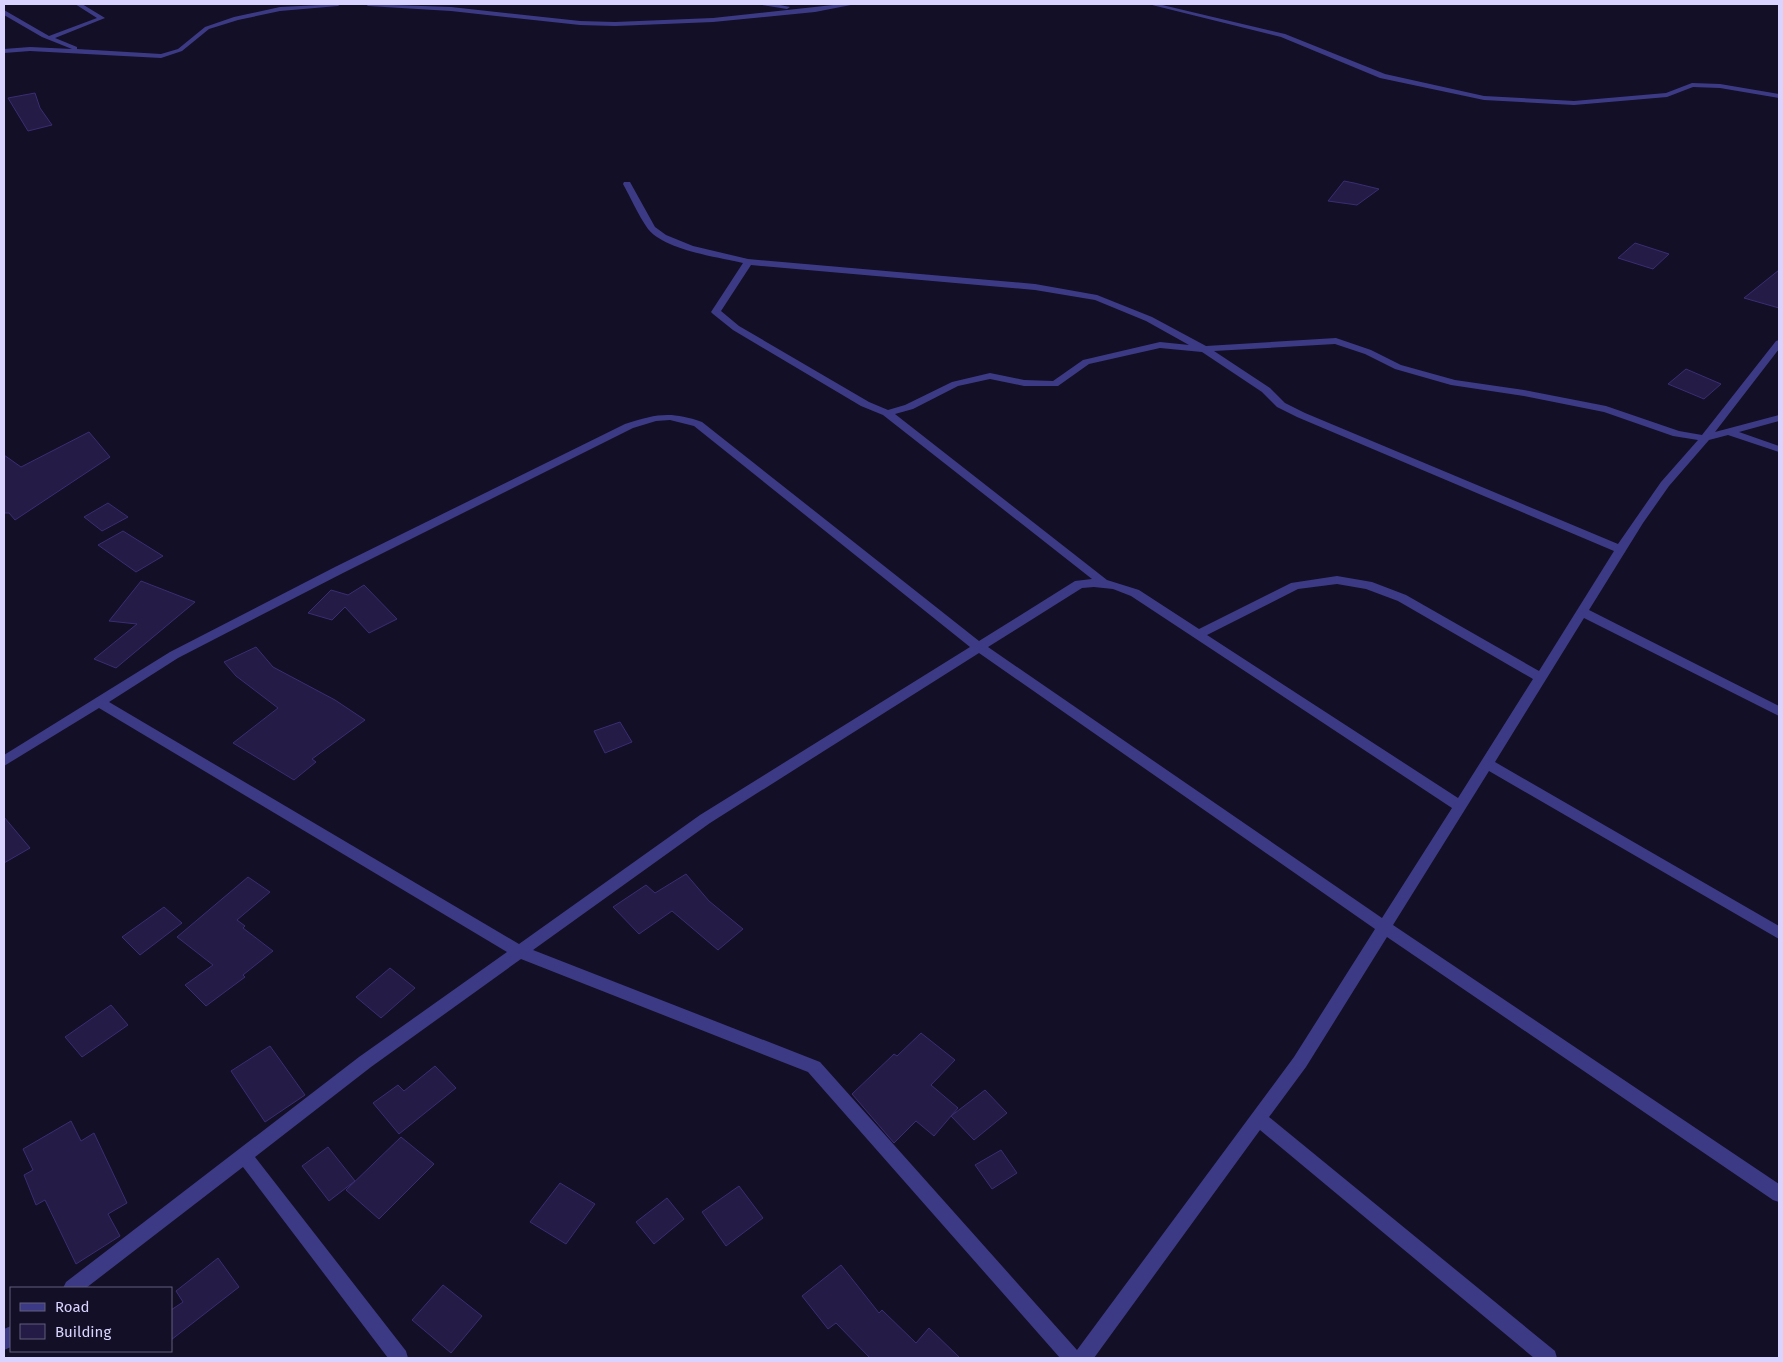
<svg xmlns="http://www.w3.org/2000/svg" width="1783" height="1362" font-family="'Fira Sans',sans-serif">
	<rect width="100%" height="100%" fill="#130f26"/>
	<path fill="#241b47" stroke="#3b2d73" d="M 35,93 L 40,108 L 52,125 L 28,131 L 8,98 Z
		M 1344,181 L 1354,183 L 1379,189 L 1357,205 L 1328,201 Z
		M 1635,243 L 1669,254 L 1653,269 L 1618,258 Z
		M 1779,270 L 1779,308 L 1744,298 Z
		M 1686,369 L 1721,384 L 1704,399 L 1668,384 Z
		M 89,432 L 110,457 L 15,520 L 9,513 L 4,513 L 4,455 L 21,467 Z
		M 108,503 L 128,517 L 102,531 L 84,517 Z
		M 123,531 L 163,556 L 136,572 L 98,545 Z
		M 141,581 L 195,602 L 116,668 L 94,659 L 137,624 L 109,621 Z
		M 364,585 L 397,619 L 369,633 L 345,607 L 332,620 L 308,613 L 331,590 L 348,595 Z
		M 256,647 L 273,667 L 335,700 L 365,720 L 312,759 L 316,762 L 294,780 L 233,743 L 278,708 L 236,676 L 224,662 Z
		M 620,722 L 632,742 L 605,753 L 594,731 Z
		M 4,817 L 30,848 L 4,863 Z
		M 686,874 L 709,901 L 743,929 L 718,950 L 672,911 L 639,934 L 613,907 L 646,885 L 655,893 Z
		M 248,877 L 270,892 L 237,920 L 245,926 L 243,928 L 273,951 L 243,975 L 245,977 L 206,1006 L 185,985 L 213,965 L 177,937 Z
		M 164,907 L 182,923 L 140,955 L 122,937 Z
		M 390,968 L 415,988 L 381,1018 L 356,997 Z
		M 111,1005 L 128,1025 L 82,1057 L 65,1037 Z
		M 921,1033 L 955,1060 L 931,1085 L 958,1108 L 934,1136 L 916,1121 L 894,1143 L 852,1094 L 894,1054 L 897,1056 Z
		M 270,1046 L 305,1095 L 265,1122 L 231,1071 Z
		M 435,1066 L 456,1088 L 399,1134 L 373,1103 L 398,1085 L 404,1091 Z
		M 985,1090 L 1007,1113 L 974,1140 L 951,1116 Z
		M 71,1121 L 81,1141 L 94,1133 L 127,1203 L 108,1214 L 120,1236 L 76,1264 L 45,1200 L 36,1205 L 24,1175 L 33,1170 L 23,1149 Z
		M 401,1137 L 434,1164 L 379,1219 L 346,1190 Z
		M 328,1147 L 355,1181 L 329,1201 L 302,1166 Z
		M 1001,1150 L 1017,1173 L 992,1189 L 975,1165 Z
		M 560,1183 L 595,1204 L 566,1244 L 530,1222 Z
		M 739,1186 L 763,1218 L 726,1246 L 702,1212 Z
		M 667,1198 L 684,1219 L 654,1244 L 636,1222 Z
		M 218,1258 L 239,1287 L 171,1340 L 171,1310 L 183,1302 L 176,1291 Z
		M 841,1265 L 879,1313 L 882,1310 L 916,1343 L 929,1328 L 960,1358 L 870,1358 L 836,1323 L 828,1329 L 802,1296 Z
		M 443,1285 L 482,1316 L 451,1353 L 412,1320 Z"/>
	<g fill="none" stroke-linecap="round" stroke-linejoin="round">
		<path fill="#3d3a85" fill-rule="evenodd" d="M 75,4 L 82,4 L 105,18 L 55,38 L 77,47 L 77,49 L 161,54 L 178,49 L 205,27 L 234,17 L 280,7 L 341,4 L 338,6 L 280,11 L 238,20 L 209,29 L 182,51 L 161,58 L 30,51 L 4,53 L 4,49 L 30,47 L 72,49 L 42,37 L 4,15 L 4,10 L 49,36 L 97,18 Z
			M 365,4 L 451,7 L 580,21 L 615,22 L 713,18 L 842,4 L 856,4 L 815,12 L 713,22 L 615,26 L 580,25 L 451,11 L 368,6 Z
			M 756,4 L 775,4 L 790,7 L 787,9 Z
			M 1148,4 L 1158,4 L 1285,34 L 1385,74 L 1484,96 L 1574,101 L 1666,93 L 1692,83 L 1720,84 L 1779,94 L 1779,98 L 1720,88 L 1693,87 L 1667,97 L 1574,105 L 1484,100 L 1380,78 L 1281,37 Z
			M 624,182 L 630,182 L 655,227 L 666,235 L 693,246 L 748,259 L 1035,284 L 1097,295 L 1152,317 L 1206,346 L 1336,338 L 1371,350 L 1401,365 L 1455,380 L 1524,390 L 1606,406 L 1679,431 L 1702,435 L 1776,341 L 1779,340 L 1779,349 L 1715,432 L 1779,415 L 1779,421 L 1739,432 L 1779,446 L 1779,452 L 1728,435 L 1709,440 L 1669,486 L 1643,523 L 1589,610 L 1779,706 L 1779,716 L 1584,618 L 1495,762 L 1779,926 L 1779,939 L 1489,771 L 1393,925 L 1779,1184 L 1779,1202 L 1773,1200 L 1387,937 L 1306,1067 L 1269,1117 L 1555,1351 L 1557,1358 L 1534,1358 L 1260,1130 L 1094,1358 L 1060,1358 L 808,1072 L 521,959 L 371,1067 L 255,1157 L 406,1351 L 408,1358 L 388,1358 L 243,1167 L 86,1288 L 63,1288 L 66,1282 L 359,1057 L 507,952 L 99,708 L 4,766 L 4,755 L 170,652 L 335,567 L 625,424 C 656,414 671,411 702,422 L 979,641 L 1075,581 L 1092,579 L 883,415 L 861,406 L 733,330 L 713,314 L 711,312 L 743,263 C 717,257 665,250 648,229 C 638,215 631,198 623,184 ZM 751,265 L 1035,290 L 1095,300 L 1146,321 L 1189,345 L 1160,342 L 1083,360 L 1053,381 L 1024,380 L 990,373 L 952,382 L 905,405 L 888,410 L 869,402 L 739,326 L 721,311 ZM 1335,344 L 1365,354 L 1395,369 L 1451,385 L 1524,396 L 1604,412 L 1673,436 L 1698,440 L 1661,482 L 1618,544 L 1305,413 L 1285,403 L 1270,388 L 1214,351 ZM 1160,348 L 1202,352 L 1262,392 L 1277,407 L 1297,417 L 1614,551 L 1539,671 L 1406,595 L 1372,582 L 1337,576 L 1291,583 L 1199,629 L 1139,590 L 1107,580 L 895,414 L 913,409 L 958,386 L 990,379 L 1024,386 L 1058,386 L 1089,364 ZM 670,420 L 694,426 L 970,647 L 700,815 L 519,944 L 109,702 L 178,658 L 343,573 L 633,428 L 656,421 ZM 1337,584 L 1366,589 L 1398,601 L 1533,679 L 1458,798 L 1207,635 L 1298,589 ZM 1094,587 L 1113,589 L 1131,596 L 1452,808 L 1382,918 L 988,647 L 1082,588 ZM 979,653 L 1375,929 L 1294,1057 L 1077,1350 L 820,1062 L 533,950 L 710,823 Z
			M 11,1326 L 11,1347 L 4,1350 L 4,1329 Z"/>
	</g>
	<rect width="1783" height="1362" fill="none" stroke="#d9d4ff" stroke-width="10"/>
	<rect x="10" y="1287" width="162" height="65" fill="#130f26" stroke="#625e7d"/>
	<rect x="20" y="1303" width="25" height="8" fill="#3d3a85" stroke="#625e7d"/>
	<text x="55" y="1312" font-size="15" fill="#d9d4ff">Road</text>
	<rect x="20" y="1324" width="25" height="15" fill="#241b47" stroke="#625e7d"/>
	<text x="55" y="1337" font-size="15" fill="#d9d4ff">Building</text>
</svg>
